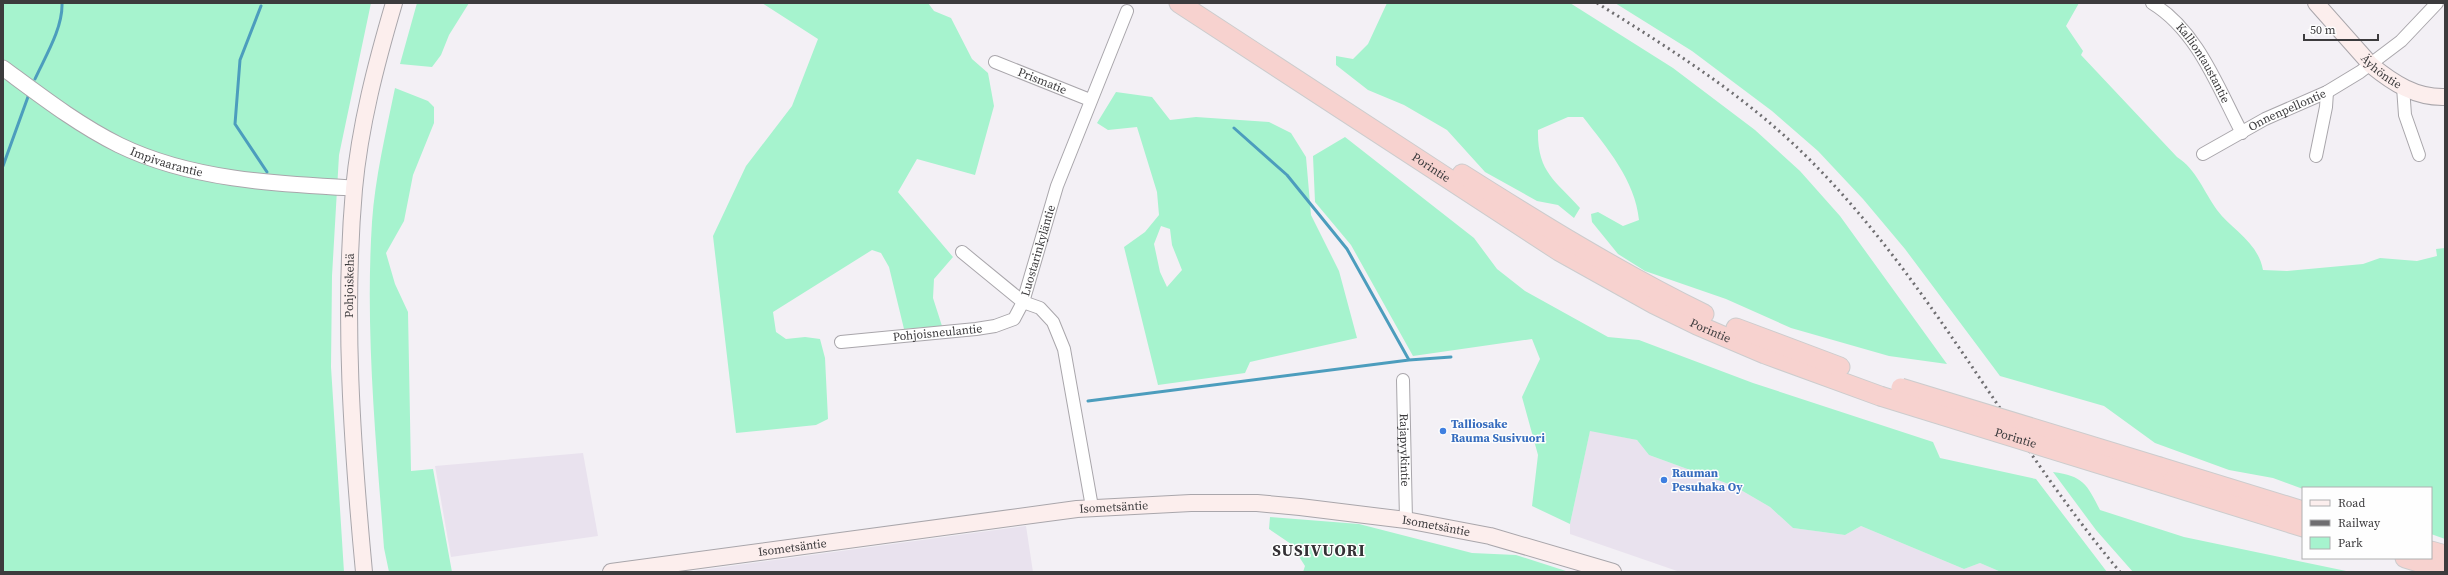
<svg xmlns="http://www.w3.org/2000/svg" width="2448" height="575" font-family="'Source Serif 4',serif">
	<rect width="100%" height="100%" fill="#f3f0f5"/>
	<path fill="#e9e2ee" d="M 1590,430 L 1637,440 L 1649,455 L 1734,486 L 1770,507 L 1793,528 L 1845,535 L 1861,526 L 1964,569 L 1980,563 L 2001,572 L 1680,572 L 1570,534 L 1570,524 Z
		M 583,453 L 598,536 L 451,557 L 435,466 Z
		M 1026,526 L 1033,572 L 686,572 Z"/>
	<path fill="#a6f3ce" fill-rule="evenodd" d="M 3,3 L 371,3 L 339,155 L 332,276 L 331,367 L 344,572 L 3,572 Z
		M 417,3 L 469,3 L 449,35 L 441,55 L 432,67 L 400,64 Z
		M 762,3 L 928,3 L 934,11 L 951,18 L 972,59 L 988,73 L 994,106 L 975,175 L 917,159 L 898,192 L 953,257 L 934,279 L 933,298 L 942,326 L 904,329 L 889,267 L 881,253 L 872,250 L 773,312 L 776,332 L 786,339 L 805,337 L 820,339 L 825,358 L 828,419 L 816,425 L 736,433 L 713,236 L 746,166 L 792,106 L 818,39 Z
		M 1387,3 L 1570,3 L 1673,68 L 1755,130 L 1800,171 L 1840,216 L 1947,364 L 1889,356 L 1791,328 L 1726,299 L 1645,271 L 1618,254 L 1592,222 L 1591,214 L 1598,212 L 1623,226 L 1639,220 C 1635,180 1607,148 1583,117 L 1568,117 L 1538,130 C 1537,172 1555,180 1580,208 L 1574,218 L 1558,205 L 1537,201 L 1485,172 L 1447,130 L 1404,105 L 1368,90 L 1336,65 L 1336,56 L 1353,59 L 1368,44 Z
		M 1615,3 L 2079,3 L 2066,26 L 2083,51 L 2081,55 L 2177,157 C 2196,169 2204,192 2217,210 C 2232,230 2258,242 2263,270 L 2287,271 L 2363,264 L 2380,258 L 2417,261 L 2437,256 L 2436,249 L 2445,248 L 2445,539 L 2431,534 L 2431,488 L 2303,489 L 2273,478 L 2229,470 L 2155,443 L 2104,406 L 2000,376 L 1905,249 L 1863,199 L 1818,151 L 1772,111 L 1692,51 Z
		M 395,88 L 428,101 L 434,107 L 434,123 L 413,175 L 404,221 L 386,253 L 395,284 L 408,312 L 411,471 L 433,469 L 452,572 L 389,572 L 384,548 C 376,440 365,331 372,222 C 375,178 386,132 395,88 Z
		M 1116,92 L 1152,97 L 1170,120 L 1196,117 L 1269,122 L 1291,133 L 1306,157 L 1311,215 L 1339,271 L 1357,338 L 1250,362 L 1245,373 L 1158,385 L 1124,247 L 1145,232 L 1159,215 L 1157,192 L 1137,127 L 1108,130 L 1097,123 ZM 1161,226 L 1170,229 L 1172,245 L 1182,270 L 1167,287 L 1160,272 L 1154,244 Z
		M 1345,137 L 1474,238 L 1497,269 L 1525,291 L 1608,337 L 1639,340 L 1753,383 L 1933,442 L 1940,458 L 2036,479 L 2107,572 L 2001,572 L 1980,563 L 1964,569 L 1861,526 L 1845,535 L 1793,528 L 1770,507 L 1734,486 L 1649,455 L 1637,440 L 1590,431 L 1570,524 L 1532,506 L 1538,455 L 1522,397 L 1540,359 L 1532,339 L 1413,356 L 1351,245 L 1315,202 L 1313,156 Z
		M 2053,472 C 2083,476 2087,484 2100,510 L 2184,537 L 2351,572 L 2133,572 L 2096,530 Z
		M 1270,517 L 1359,524 L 1472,553 L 1516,555 L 1569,572 L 1303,572 L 1305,566 L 1291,544 L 1269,529 Z"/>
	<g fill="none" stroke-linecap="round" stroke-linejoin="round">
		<path stroke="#4c9dbd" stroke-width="3" d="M 261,6 L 240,60 L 235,124 L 267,172
			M 35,79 C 45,57 63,28 62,3
			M 3,166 L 29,94
			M 1409,360 L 1451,357
			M 1088,401 L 1409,360 L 1347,249 L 1287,175 L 1234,128"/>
		<defs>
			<g id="minor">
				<path id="s1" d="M 2152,3 C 2198,31 2218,88 2242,133"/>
				<path id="s2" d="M 995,62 L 1090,100"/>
				<path d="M 2403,87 L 2405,115 L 2419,155"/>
				<path id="s3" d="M 2203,154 L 2265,119 L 2327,92 L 2360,72 L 2401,41 L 2437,3"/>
				<path d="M 2316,156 L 2326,107 L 2327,92"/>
				<path d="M 962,252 L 1023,302 L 1040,308 L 1053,322 L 1064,349 L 1092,507"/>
				<path id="s4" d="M 841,342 L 976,329 L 995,326 L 1014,319 L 1023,302 L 1057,186 L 1127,11"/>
				<path id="s5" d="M 1403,380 L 1406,520"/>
			</g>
			<g id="tertiary">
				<path id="s6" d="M 3,68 C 41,96 77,124 119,145 C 191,180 276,184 354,188"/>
			</g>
			<g id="secondary">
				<path id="s7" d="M 2316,3 L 2371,65 C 2393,83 2416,98 2445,97"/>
				<path id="s8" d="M 364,572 C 352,445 343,316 354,189 C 360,125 376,64 394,3"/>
				<path id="s9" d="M 611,572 L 1077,509 L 1191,503 L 1257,503 L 1300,507 L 1406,520 L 1490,536 L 1613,572"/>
			</g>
			<g id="trunk">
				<path id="s10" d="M 1179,3 L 1559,251 L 1654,304 L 1697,325 L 1765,354 L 1880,396"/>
				<path d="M 1462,174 C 1541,224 1620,273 1704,314"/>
				<path d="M 1736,328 L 1840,367"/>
				<path d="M 2160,467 L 2303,511"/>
				<path d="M 2155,481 L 2303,527"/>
				<path d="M 2431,551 L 2445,555"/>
				<path d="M 2405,558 L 2445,570"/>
			</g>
		</defs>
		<use href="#minor" stroke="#a9a6ab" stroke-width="14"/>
		<use href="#tertiary" stroke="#a9a6ab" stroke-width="17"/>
		<use href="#secondary" stroke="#a9a6ab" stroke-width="18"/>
		<use href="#trunk" stroke="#cccccd" stroke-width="21"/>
		<use href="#minor" stroke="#fff" stroke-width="12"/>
		<use href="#tertiary" stroke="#fff" stroke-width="15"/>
		<use href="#secondary" stroke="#fceeed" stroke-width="16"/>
		<use href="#trunk" stroke="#f7d2cf" stroke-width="19"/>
		<path stroke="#6f6e71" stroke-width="3" stroke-dasharray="2 4" stroke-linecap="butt" d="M 1597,3 C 1672,50 1746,96 1809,159 C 1931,281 2009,440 2120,572"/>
		<defs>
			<g id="trunk-bridge">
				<path d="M 1901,388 L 2160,467"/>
				<path id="s11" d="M 1880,396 L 2155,481"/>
			</g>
		</defs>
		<use href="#trunk-bridge" stroke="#cccccd" stroke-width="21" stroke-linecap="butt"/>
		<use href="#trunk-bridge" stroke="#f7d2cf" stroke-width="19"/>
	</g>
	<g fill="#3f7fe0" stroke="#fefefe" stroke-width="1.5">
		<circle cx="1443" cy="431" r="4"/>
		<circle cx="1664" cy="480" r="4"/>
	</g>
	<g text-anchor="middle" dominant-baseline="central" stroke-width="3" stroke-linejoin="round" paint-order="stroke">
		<g font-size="12" fill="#3c3b3d" stroke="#fefefe">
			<text stroke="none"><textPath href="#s1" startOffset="80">Kalliontaustantie</textPath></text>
			<text stroke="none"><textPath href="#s7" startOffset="95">Äyhöntie</textPath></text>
			<text stroke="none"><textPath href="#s2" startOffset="51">Prismatie</textPath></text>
			<text stroke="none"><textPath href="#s3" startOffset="95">Onnenpellontie</textPath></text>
			<text stroke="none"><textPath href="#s6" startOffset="190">Impivaarantie</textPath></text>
			<text stroke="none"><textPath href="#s10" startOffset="301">Porintie</textPath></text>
			<text stroke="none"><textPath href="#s4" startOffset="248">Luostarinkyläntie</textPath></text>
			<text stroke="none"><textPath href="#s8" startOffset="287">Pohjoiskehä</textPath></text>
			<text stroke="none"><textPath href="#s10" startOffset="625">Porintie</textPath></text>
			<text stroke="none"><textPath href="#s4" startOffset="97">Pohjoisneulantie</textPath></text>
			<text stroke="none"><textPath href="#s11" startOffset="142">Porintie</textPath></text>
			<text stroke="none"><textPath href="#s5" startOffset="70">Rajapyykintie</textPath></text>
			<text stroke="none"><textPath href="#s9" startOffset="507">Isometsäntie</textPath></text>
			<text stroke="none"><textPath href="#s9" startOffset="831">Isometsäntie</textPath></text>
			<text stroke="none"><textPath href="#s9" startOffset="183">Isometsäntie</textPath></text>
		</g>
		<g font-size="12" font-weight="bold" fill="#366cbe" stroke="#fefefe" text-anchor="start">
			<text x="1451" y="424">Talliosake<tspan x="1451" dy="14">Rauma Susivuori</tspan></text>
			<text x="1672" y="473">Rauman<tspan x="1672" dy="14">Pesuhaka Oy</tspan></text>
		</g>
		<g font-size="16" font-weight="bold" letter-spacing="1" fill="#343135" stroke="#fefefe">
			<text x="1319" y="550">SUSIVUORI</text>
		</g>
	</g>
	<rect width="2448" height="575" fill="none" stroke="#3c3b3d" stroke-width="8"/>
	<rect x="2302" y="487" width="130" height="72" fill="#fefefe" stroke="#b0b0b1"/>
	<rect x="2310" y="500" width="20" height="6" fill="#fceeed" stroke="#b0b0b1"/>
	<text x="2338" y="507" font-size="12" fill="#3c3b3d">Road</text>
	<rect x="2310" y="520" width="20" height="6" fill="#6f6e71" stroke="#b0b0b1"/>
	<text x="2338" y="527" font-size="12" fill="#3c3b3d">Railway</text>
	<rect x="2310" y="537" width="20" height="12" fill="#a6f3ce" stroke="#b0b0b1"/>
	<text x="2338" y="547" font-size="12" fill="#3c3b3d">Park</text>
	<path d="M2304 34v6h74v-6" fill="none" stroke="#3c3b3d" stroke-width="2"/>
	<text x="2310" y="34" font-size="12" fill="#3c3b3d" stroke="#fefefe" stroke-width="3" paint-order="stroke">50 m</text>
</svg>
